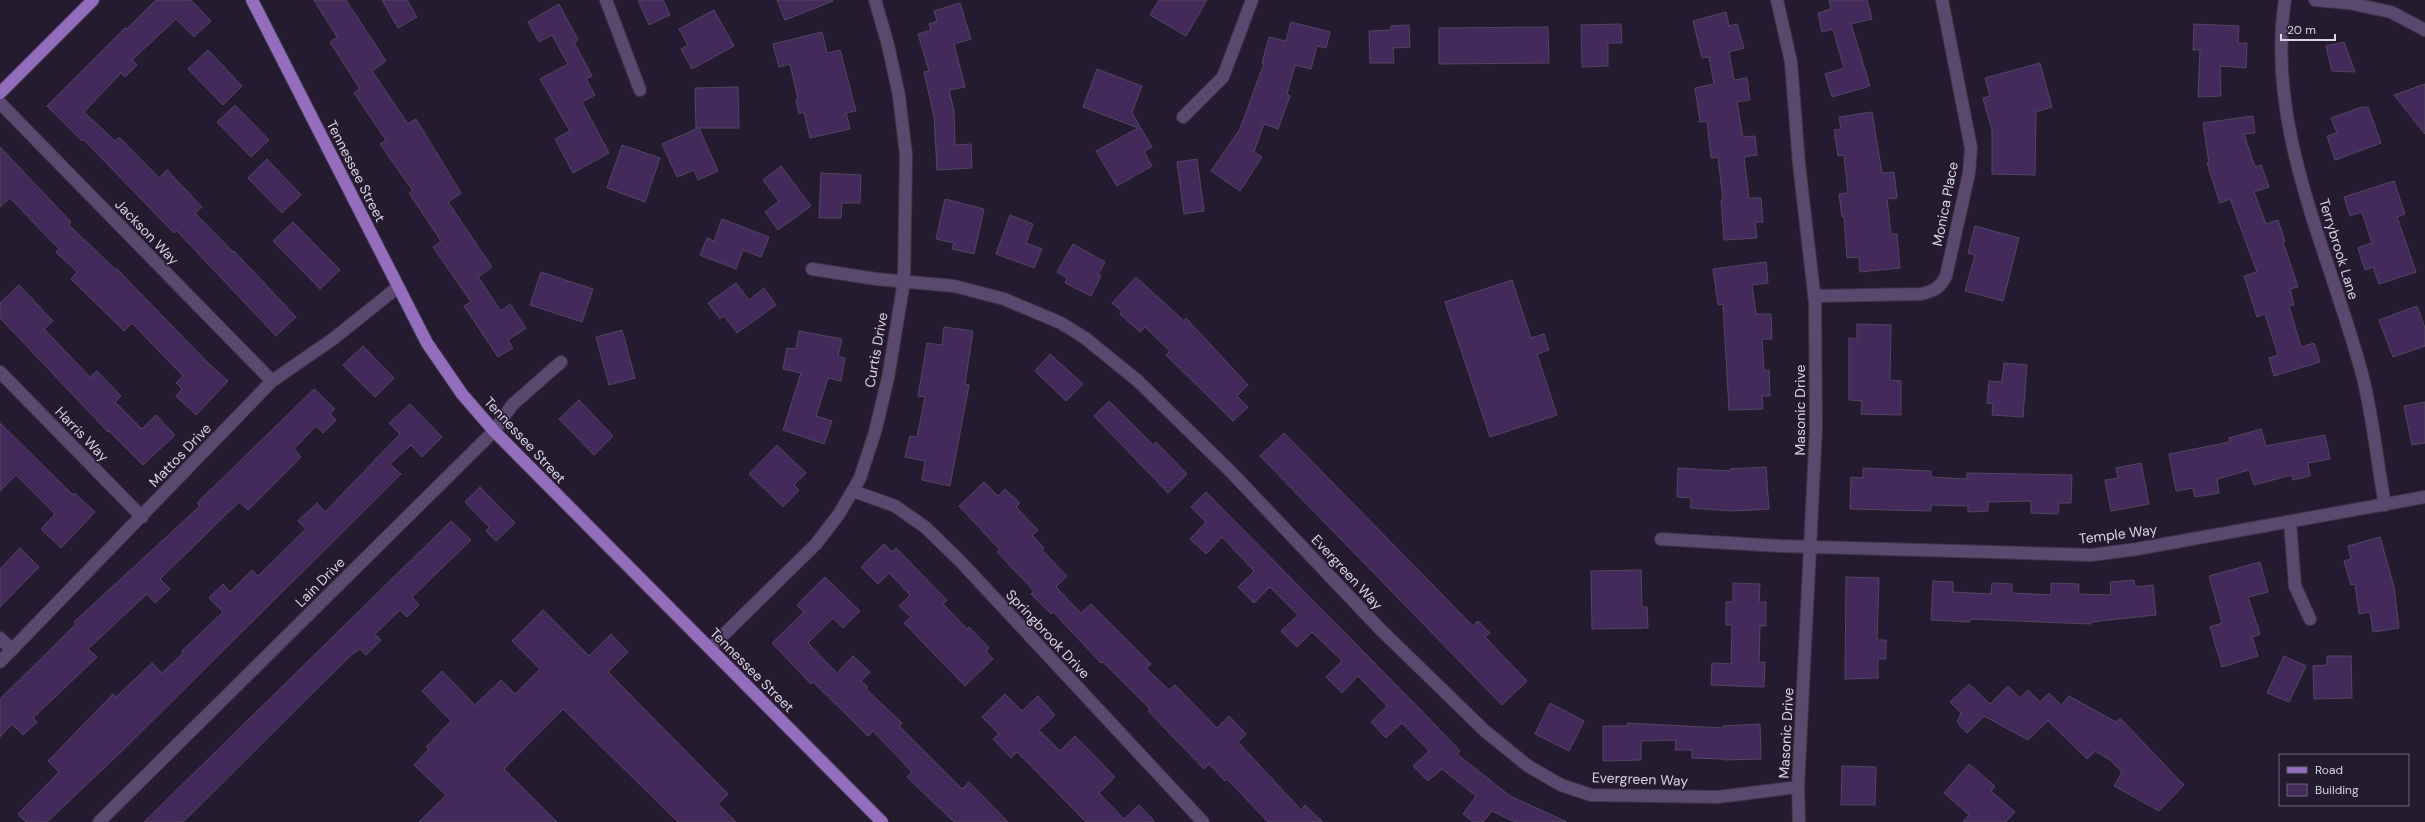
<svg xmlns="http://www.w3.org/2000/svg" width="2425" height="822" font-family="'DM Sans',sans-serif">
	<rect width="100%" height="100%" fill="#251b30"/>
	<path fill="#432a5b" stroke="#52475f" d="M 156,0 L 191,0 L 211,21 L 194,37 L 176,19 L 132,60 L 137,65 L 125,77 L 121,73 L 84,112 L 115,141 L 119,137 L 159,178 L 167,170 L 202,207 L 195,213 L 233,252 L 234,251 L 296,317 L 276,336 L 177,231 L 174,233 L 83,139 L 82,141 L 47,106 L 125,28 L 127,29 Z
		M 314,0 L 346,0 L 386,61 L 372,71 L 408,124 L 416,119 L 461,193 L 448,202 L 492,267 L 478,277 L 501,311 L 510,304 L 526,328 L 508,340 L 513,348 L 498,357 L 464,306 L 471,302 L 433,247 L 441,241 L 409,193 L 413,191 L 380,144 L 386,140 L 354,93 L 360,89 L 330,42 L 337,37 Z
		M 382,0 L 407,0 L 417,17 L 398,28 Z
		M 638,0 L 663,0 L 670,15 L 649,25 Z
		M 777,0 L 833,0 L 833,1 L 785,20 Z
		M 1159,0 L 1207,0 L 1186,36 L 1150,15 Z
		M 1829,0 L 1867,0 L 1872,19 L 1851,24 L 1870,86 L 1832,97 L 1825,74 L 1844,68 L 1833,29 L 1822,32 L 1818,13 L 1831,9 Z
		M 960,3 L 971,39 L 954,44 L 965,87 L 949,90 L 954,111 L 955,145 L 971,144 L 972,168 L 937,170 L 934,116 L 924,72 L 929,71 L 918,34 L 931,30 L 929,24 L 937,21 L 934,11 Z
		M 559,4 L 578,40 L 574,42 L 592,76 L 586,79 L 595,95 L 582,102 L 609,153 L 573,173 L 555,139 L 570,131 L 540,79 L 568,64 L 552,35 L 539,42 L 528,22 Z
		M 714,10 L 734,46 L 692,69 L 681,49 L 688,45 L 679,29 Z
		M 1726,12 L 1729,26 L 1737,24 L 1744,48 L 1729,52 L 1734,80 L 1747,78 L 1750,100 L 1737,102 L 1743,137 L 1755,136 L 1757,155 L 1744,157 L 1749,198 L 1761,198 L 1763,222 L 1755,222 L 1757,238 L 1724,240 L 1721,200 L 1723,200 L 1718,157 L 1711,158 L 1707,121 L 1700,122 L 1695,88 L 1714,84 L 1709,57 L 1702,58 L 1693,21 Z
		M 1291,22 L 1330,32 L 1326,48 L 1317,46 L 1311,69 L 1295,65 L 1287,94 L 1290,96 L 1278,129 L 1264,124 L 1254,152 L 1262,157 L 1240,191 L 1211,171 L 1240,129 L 1264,63 L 1262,63 L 1269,37 L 1286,41 Z
		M 1621,24 L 1622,43 L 1608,43 L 1608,66 L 1582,67 L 1581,25 Z
		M 2194,24 L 2239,26 L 2238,43 L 2247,43 L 2246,68 L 2220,66 L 2221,96 L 2198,97 L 2200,50 L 2193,50 Z
		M 1409,25 L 1410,47 L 1393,48 L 1394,63 L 1370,63 L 1369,31 L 1391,30 L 1391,26 Z
		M 1548,27 L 1549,63 L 1439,64 L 1439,28 Z
		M 822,32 L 827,53 L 840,50 L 856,111 L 846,113 L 850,129 L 810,138 L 804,112 L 799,114 L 796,100 L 798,99 L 790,64 L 779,67 L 773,44 Z
		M 2344,42 L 2355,72 L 2332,71 L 2326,46 Z
		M 208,50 L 242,86 L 223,105 L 188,69 Z
		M 2040,63 L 2052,107 L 2036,112 L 2035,175 L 1992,174 L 1992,130 L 1983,98 L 1990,96 L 1985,78 Z
		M 1097,69 L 1142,86 L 1132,113 L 1152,147 L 1144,151 L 1152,166 L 1117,186 L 1096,151 L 1138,128 L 1083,107 Z
		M 2425,84 L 2425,134 L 2394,95 Z
		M 738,87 L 739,128 L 699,128 L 718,171 L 698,180 L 694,170 L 677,177 L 662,144 L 698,128 L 696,128 L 695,88 Z
		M 235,105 L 269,140 L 251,157 L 217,122 Z
		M 2362,107 L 2368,107 L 2381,143 L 2335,160 L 2327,136 L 2337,133 L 2331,118 Z
		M 1872,112 L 1882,173 L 1894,172 L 1897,198 L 1887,199 L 1891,234 L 1897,234 L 1900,268 L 1860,272 L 1859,257 L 1847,258 L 1844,217 L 1842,217 L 1839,194 L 1848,193 L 1844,155 L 1838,156 L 1834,130 L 1841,129 L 1839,117 Z
		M 2253,116 L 2255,133 L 2244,134 L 2255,167 L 2261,165 L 2269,187 L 2254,192 L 2266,224 L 2278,220 L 2285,241 L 2283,242 L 2298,287 L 2290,289 L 2294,305 L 2289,306 L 2301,347 L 2314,343 L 2320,362 L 2274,376 L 2269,358 L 2278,355 L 2265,314 L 2257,317 L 2244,276 L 2257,272 L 2230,199 L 2220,203 L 2207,163 L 2209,163 L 2203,123 Z
		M 622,145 L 660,158 L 645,202 L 607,188 Z
		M 0,147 L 71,222 L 69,225 L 116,270 L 117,269 L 208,363 L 228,381 L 196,415 L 176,396 L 182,389 L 176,383 L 183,376 L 132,323 L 124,331 L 71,279 L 77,272 L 56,252 L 59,249 L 10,198 L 0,207 Z
		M 267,159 L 301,195 L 282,213 L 248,178 Z
		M 1197,159 L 1204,211 L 1184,214 L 1177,162 Z
		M 781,166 L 811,206 L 778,230 L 765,212 L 779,201 L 763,180 Z
		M 821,173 L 861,175 L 860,203 L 842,203 L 841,218 L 819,218 Z
		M 2394,181 L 2405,214 L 2397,217 L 2416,272 L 2379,284 L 2373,267 L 2365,270 L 2358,248 L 2372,243 L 2362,212 L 2350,216 L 2344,197 Z
		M 945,199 L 984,209 L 974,254 L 952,249 L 954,243 L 936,239 Z
		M 1010,215 L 1033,224 L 1026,243 L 1042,249 L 1034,268 L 996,254 Z
		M 722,219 L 769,237 L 761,257 L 743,250 L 736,269 L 700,255 L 707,238 L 714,241 Z
		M 293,222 L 340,270 L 320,289 L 273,241 Z
		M 1975,226 L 2019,238 L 2003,301 L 1965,291 L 1975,255 L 1968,253 Z
		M 1073,244 L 1105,262 L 1098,275 L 1101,276 L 1091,296 L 1065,283 L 1067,278 L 1057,272 Z
		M 1766,262 L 1768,283 L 1752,285 L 1756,314 L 1771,314 L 1772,339 L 1762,339 L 1764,371 L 1769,370 L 1770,396 L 1762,396 L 1763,409 L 1729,410 L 1723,304 L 1718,305 L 1713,269 Z
		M 541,272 L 593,289 L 582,322 L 530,305 Z
		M 1136,277 L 1184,321 L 1186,318 L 1248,385 L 1237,396 L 1248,407 L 1233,421 L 1166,355 L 1170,351 L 1145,327 L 1140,332 L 1120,314 L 1122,311 L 1112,303 Z
		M 1512,280 L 1531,338 L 1544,334 L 1549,350 L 1537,354 L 1557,415 L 1490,437 L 1445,302 Z
		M 736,283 L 749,300 L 764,288 L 776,305 L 737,333 L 724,316 L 720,319 L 708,303 Z
		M 19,285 L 53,321 L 44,329 L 90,377 L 97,371 L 121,396 L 115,402 L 142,429 L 156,415 L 175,435 L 143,465 L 109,431 L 108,432 L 0,318 L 0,303 Z
		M 2417,306 L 2425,328 L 2425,346 L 2393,357 L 2379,320 Z
		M 1857,324 L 1891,325 L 1890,380 L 1901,381 L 1901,415 L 1861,414 L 1862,401 L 1849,400 L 1849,338 L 1857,339 Z
		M 944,327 L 973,331 L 965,384 L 969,385 L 950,486 L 922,480 L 925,461 L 905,457 L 910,436 L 917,437 L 925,397 L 918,396 L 927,343 L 942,345 Z
		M 622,330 L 635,378 L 609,385 L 596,337 Z
		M 799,331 L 842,339 L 838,356 L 845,358 L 841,381 L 828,378 L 816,416 L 832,421 L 824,444 L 783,430 L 801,373 L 783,369 L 787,348 L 796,349 Z
		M 363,346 L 394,378 L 375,397 L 343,365 Z
		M 1050,354 L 1083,384 L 1066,401 L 1035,371 Z
		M 2004,363 L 2027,365 L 2023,417 L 1992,415 L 1993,404 L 1987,403 L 1989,381 L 2002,382 Z
		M 314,389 L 335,409 L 330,414 L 336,420 L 323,433 L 316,426 L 294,449 L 301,457 L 248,510 L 239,502 L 160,579 L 170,589 L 155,603 L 147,594 L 88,649 L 97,657 L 33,718 L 37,722 L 23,735 L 12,724 L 0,737 L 0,699 L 76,624 L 74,622 L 200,506 L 197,503 Z
		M 579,400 L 613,436 L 594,455 L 559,419 Z
		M 1109,401 L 1153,445 L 1156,442 L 1187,474 L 1168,493 L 1094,416 Z
		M 2425,402 L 2425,443 L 2412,445 L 2404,406 Z
		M 410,404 L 442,437 L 422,457 L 411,445 L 390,464 L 401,474 L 122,751 L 47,822 L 26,822 L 18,814 L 59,772 L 48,761 L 113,694 L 116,697 L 152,663 L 162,673 L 183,653 L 182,651 L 223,612 L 209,598 L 223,584 L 230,592 L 252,570 L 258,576 L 306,529 L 298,521 L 317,503 L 325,512 L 400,434 L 389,423 Z
		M 0,423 L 73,495 L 74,493 L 95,512 L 61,548 L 41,529 L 55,514 L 16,475 L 0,491 Z
		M 2261,429 L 2266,446 L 2325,435 L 2330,459 L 2308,463 L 2310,476 L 2293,480 L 2292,475 L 2254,485 L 2249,470 L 2217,479 L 2219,493 L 2195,497 L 2193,488 L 2176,491 L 2169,454 L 2230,442 L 2229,438 Z
		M 1284,433 L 1473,626 L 1478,621 L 1490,633 L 1485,637 L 1527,681 L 1502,705 L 1260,456 Z
		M 777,445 L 806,473 L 794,485 L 799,490 L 783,507 L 749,474 Z
		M 2141,463 L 2149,504 L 2111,511 L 2105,480 L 2118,478 L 2116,468 Z
		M 1766,467 L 1769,509 L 1732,511 L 1691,508 L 1691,498 L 1677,497 L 1678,468 L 1730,471 L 1730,469 Z
		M 1863,468 L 1931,471 L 1931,477 L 1967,479 L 1967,473 L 2072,475 L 2071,503 L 2059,503 L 2058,514 L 2031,513 L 2031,501 L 1988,502 L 1988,511 L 1968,512 L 1968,506 L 1931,505 L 1931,511 L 1850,509 L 1851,477 L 1863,478 Z
		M 984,482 L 998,496 L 1005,489 L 1020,503 L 1016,507 L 1038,530 L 1032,535 L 1044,548 L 1042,550 L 1067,576 L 1056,587 L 1081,613 L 1091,604 L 1151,664 L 1146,668 L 1169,690 L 1175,685 L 1217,728 L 1229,716 L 1246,734 L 1238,742 L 1251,756 L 1301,810 L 1305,805 L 1323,822 L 1268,822 L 1227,779 L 1225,781 L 1209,764 L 1204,769 L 1148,711 L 1150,709 L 1103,662 L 1101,663 L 1053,612 L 1051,614 L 1031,594 L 1034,591 L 997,552 L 1000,550 L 959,506 Z
		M 480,487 L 515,523 L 496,541 L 486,531 L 489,527 L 465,502 Z
		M 1206,492 L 1418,707 L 1460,751 L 1457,754 L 1510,796 L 1567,822 L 1515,822 L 1492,811 L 1483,822 L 1473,822 L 1463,814 L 1476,796 L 1442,769 L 1428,781 L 1413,766 L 1429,751 L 1402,723 L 1386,738 L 1371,722 L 1387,706 L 1358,676 L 1342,693 L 1326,677 L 1342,661 L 1312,632 L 1297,647 L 1281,631 L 1298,615 L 1270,587 L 1254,603 L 1238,587 L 1254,571 L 1222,537 L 1206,554 L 1190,539 L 1206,522 L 1191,507 Z
		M 451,521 L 471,540 L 412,597 L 419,605 L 407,617 L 400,610 L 375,634 L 381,640 L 366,655 L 360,649 L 350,656 L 183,822 L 144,822 Z
		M 2380,537 L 2394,587 L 2399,628 L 2373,632 L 2370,612 L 2359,614 L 2355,584 L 2351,585 L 2344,561 L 2351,559 L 2348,546 Z
		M 884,544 L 892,552 L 896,548 L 947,600 L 943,604 L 967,629 L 969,627 L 989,648 L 986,651 L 993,659 L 965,686 L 904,623 L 911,617 L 899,606 L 910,595 L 889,573 L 878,584 L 861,567 Z
		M 20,548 L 39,567 L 0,607 L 0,569 Z
		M 2260,562 L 2268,592 L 2248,597 L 2260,634 L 2252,637 L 2258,656 L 2222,667 L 2210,627 L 2222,623 L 2209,576 Z
		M 1641,570 L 1642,607 L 1647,607 L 1648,628 L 1592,629 L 1591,571 Z
		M 825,577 L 860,611 L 843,628 L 833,618 L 808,643 L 837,673 L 853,656 L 870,672 L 861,681 L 868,687 L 866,689 L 902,723 L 899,726 L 962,789 L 969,782 L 1008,822 L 954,822 L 907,777 L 912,772 L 873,731 L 868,736 L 813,682 L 811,684 L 772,643 L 804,612 L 797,605 Z
		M 1846,577 L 1879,578 L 1877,640 L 1886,640 L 1886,659 L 1878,659 L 1878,678 L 1845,679 Z
		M 2134,580 L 2135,587 L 2153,585 L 2156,615 L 2091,622 L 2091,624 L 1970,619 L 1970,622 L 1931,620 L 1933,581 L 1953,582 L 1953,592 L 1991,594 L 1992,583 L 2012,584 L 2012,593 L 2051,595 L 2051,583 L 2079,584 L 2078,594 L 2111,595 L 2110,582 Z
		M 1733,583 L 1760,584 L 1759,602 L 1766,602 L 1766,626 L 1760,626 L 1759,662 L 1765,662 L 1764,687 L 1711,685 L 1712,663 L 1731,664 L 1732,625 L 1726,625 L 1726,602 L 1733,602 Z
		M 543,610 L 589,656 L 611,634 L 628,652 L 608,672 L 728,794 L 718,804 L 736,822 L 678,822 L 563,709 L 504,769 L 557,822 L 419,822 L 446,795 L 414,765 L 429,749 L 426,747 L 451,721 L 422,691 L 442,671 L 475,705 L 501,680 L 515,694 L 540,669 L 512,641 Z
		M 2284,656 L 2306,666 L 2289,702 L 2267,693 Z
		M 2327,656 L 2351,656 L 2352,698 L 2314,699 L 2313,666 L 2327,665 Z
		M 1969,684 L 1990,704 L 2008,686 L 2020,698 L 2028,690 L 2040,702 L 2049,693 L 2061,705 L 2069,696 L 2116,722 L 2120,718 L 2184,785 L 2159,811 L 2114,786 L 2122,772 L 2109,759 L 2095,751 L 2087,759 L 2048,721 L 2028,740 L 1984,716 L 1967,733 L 1957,722 L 1961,713 L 1950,702 Z
		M 1005,694 L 1022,711 L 1038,696 L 1055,715 L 1039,730 L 1060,751 L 1075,736 L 1115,777 L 1099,793 L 1124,819 L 1139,805 L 1155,822 L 1086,822 L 1017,752 L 1011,758 L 993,739 L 999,734 L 982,717 Z
		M 1550,703 L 1584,721 L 1569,751 L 1535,734 Z
		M 1627,723 L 1723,728 L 1723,726 L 1760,724 L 1761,759 L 1724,760 L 1724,759 L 1692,758 L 1692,750 L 1675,750 L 1676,740 L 1641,741 L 1641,760 L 1603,761 L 1603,726 L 1627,726 Z
		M 1969,764 L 1995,786 L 1991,791 L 2015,812 L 2006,822 L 1963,822 L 1969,815 L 1944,793 Z
		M 1842,766 L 1876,767 L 1875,805 L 1841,805 Z"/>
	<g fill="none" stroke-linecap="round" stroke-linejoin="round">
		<defs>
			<path id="minor" d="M 606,0 L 640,90
				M 1777,0 L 1791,62 L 1799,164 L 1815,302 L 1816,428 L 1798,787 L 1799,822
				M 2285,0 C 2265,128 2330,253 2362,374 C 2373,416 2377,462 2385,505
				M 2315,0 L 2348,3 L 2391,12 L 2425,30
				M 0,103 L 272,381
				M 1183,117 L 1223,77 L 1252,0
				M 812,269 L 876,279 L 954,286 L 1004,299 L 1061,323 L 1085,338 L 1138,381 L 1232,473 L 1381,630 L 1485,731 L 1528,766 L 1561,785 L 1591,795 L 1718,797 L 1798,787
				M 1814,296 L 1921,294 C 1934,291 1940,288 1946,276 L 1969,173 L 1971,148 L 1942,0
				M 0,372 L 142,517
				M 853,491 L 895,506 L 925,527 L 961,562 L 1203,822
				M 2290,522 L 2295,586 L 2310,619
				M 1661,539 L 1780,546 L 2091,555 L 2137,549 L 2425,497
				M 0,638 L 12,650
				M 710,648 L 816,544 L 839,514 L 860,478 L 875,432 L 888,378 L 904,281 L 906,155 L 899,96 L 888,45 L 875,0
				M 0,662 L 272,381 L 333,339 L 398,287
				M 99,822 L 494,431 L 512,405 L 561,362"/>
			<path id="major" d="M 252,0 L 427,343 L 462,394 L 494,431 L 882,822
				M 0,93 L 93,0"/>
		</defs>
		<use href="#minor" stroke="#3e3549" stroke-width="14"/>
		<use href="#major" stroke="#3e3549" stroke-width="14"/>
		<use href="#minor" stroke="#5b486f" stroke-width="12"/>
		<use href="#major" stroke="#956dbd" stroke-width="12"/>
	</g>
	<g text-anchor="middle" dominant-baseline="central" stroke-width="3.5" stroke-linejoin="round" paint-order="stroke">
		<g font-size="14" fill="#dbd5e3" stroke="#251b30">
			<text transform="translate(356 171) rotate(63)">Tennessee Street</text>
			<text transform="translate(1945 204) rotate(-79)">Monica Place</text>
			<text transform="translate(147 232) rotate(46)">Jackson Way</text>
			<text transform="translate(2339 249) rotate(73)">Terrybrook Lane</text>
			<text transform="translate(876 350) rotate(-80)">Curtis Drive</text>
			<text transform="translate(1800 410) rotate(-90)">Masonic Drive</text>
			<text transform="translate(82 434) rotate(46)">Harris Way</text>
			<text transform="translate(525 440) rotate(47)">Tennessee Street</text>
			<text transform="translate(180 455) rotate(-46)">Mattos Drive</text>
			<text transform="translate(2118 534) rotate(-7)">Temple Way</text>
			<text transform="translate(1347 572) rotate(47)">Evergreen Way</text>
			<text transform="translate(320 582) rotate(-45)">Lain Drive</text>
			<text transform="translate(1048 634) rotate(47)">Springbrook Drive</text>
			<text transform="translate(752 670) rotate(45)">Tennessee Street</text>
			<text transform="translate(1786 733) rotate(-87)">Masonic Drive</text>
			<text transform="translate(1640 779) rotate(2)">Evergreen Way</text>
		</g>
	</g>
	<rect x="2279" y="754" width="130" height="52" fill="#251b30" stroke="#6e6578"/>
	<rect x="2287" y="767" width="20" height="6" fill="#956dbd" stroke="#6e6578"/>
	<text x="2315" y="774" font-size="12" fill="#dbd5e3">Road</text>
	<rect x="2287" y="784" width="20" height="12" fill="#432a5b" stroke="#6e6578"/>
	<text x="2315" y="794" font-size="12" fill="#dbd5e3">Building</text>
	<path d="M2281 34v6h54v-6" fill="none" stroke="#dbd5e3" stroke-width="2"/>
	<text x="2287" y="34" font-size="12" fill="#dbd5e3" stroke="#251b30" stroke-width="3" paint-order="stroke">20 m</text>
</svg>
